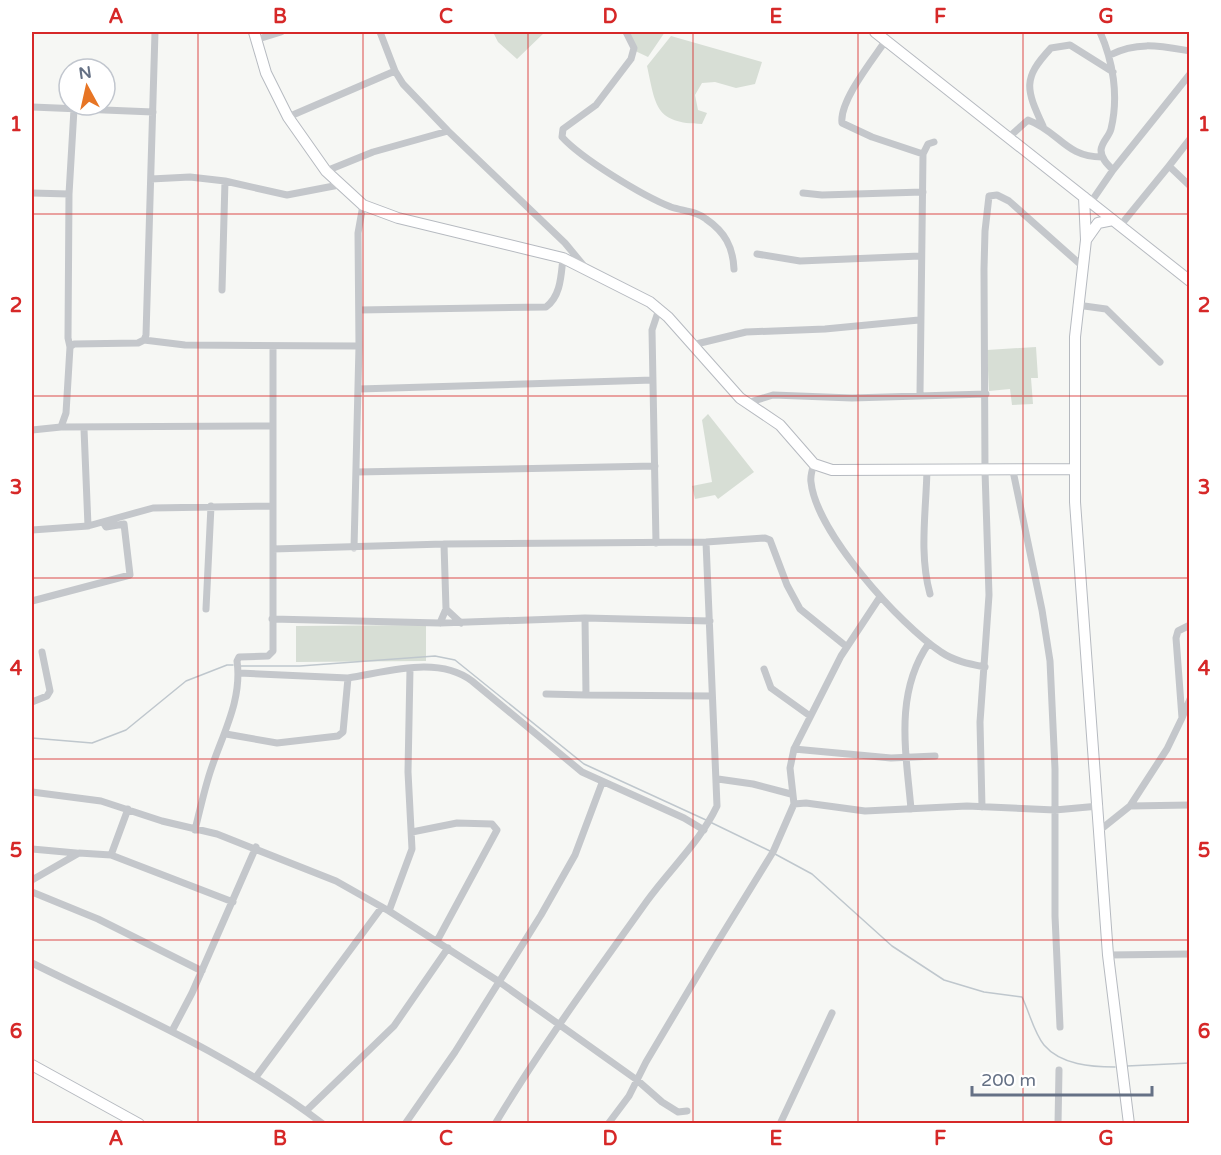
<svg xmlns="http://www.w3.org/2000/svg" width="1221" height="1155" font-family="'Varela Round',sans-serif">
	<rect width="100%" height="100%" fill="#f6f7f4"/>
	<path fill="#d7ded5" d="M 493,32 L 545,32 L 517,59 L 498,42 Z
		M 627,32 L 665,32 L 648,57 L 631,49 Z
		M 671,36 L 762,62 L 755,84 L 736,88 L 715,82 L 702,83 L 695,95 L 698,110 L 707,113 L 702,124 C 655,123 656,107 647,66 Z
		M 1036,347 L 1038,378 L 1031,378 L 1033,404 L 1012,405 L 1010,389 L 989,391 L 987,350 Z
		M 708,414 L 754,472 L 718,499 L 715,495 L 695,499 L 692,486 L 712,482 L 702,420 Z
		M 426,625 L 426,661 L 296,662 L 296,626 Z"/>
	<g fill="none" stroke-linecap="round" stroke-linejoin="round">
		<path stroke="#bfc7cd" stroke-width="1.5" d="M 241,666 L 300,666 L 435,656 L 455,660 L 584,764 L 706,820
			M 32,738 L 92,743 L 126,730 L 186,681 L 227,665 L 233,665
			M 710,822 L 770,851
			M 775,854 L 812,874 L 892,946 L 944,980 L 984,992 L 1022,997 C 1029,1011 1034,1033 1044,1045 C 1061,1065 1092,1067 1115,1067
			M 1127,1066 L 1190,1063"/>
		<defs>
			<path id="secondary" d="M 254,32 L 266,73 L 288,117 L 326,171 L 363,205 L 398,218 L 563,258 L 650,302 L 668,317 L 740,398 L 780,425 L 814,464 L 832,470 L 1074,469
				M 875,32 L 1190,281
				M 1084,197 L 1086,240 L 1075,337 L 1075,502 L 1108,955 L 1129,1124
				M 1086,240 L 1098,223 L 1113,220
				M 32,1065 L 139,1124"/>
		</defs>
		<use href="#secondary" stroke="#b6bac0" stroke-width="12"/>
		<path stroke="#c4c7cb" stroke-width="7" d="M 380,32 L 395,71 L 403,84 L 448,131 L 565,243 L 584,266
			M 626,32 L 634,48 L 631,59 L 596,105 L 563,129 L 562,137 C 582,159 643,196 671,207 C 683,211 697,211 706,219 C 725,232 733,247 734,269
			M 1100,32 C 1113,61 1119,96 1111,129 C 1109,137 1102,141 1101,150 C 1101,158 1107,164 1113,170
			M 255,40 L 281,32
			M 886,40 C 874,58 839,101 842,123 L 872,137 L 923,154
			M 1110,55 C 1137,41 1160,46 1190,51
			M 32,107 L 153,112
			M 288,117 L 395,71
			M 1043,126 C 1026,89 1022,79 1051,48 L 1070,45 L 1113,72
			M 1009,137 L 1028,120 C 1060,132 1065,157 1102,157
			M 1169,166 L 1190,139
			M 326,171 L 373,152 L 448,131
			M 151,179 L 190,177 L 225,181 L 287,195 L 339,185
			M 32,193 L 69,194
			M 803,193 L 822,195 L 923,192
			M 1091,202 L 1113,170 L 1190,74
			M 1120,226 L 1169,166 L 1190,186
			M 757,254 L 800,261 L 920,256
			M 222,290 L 225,181
			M 1077,305 L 1106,309 L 1160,362
			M 359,310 L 546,307 C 561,296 561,275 563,258
			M 144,340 L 185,345 L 359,346 L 358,233 L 363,205
			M 692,345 L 746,332 L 825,329 L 919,320
			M 70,347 L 74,344 L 138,343 L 144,340 L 146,335 L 155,32
			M 359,389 L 653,380
			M 920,394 L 923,154 L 928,144 L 934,142
			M 747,403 L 773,395 L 852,398 L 986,394
			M 61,427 L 273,426
			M 84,429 L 88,526
			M 32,430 L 61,427 L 66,413 L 70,347 L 68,338 L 69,194 L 74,109
			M 814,464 C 812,470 810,476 811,482 C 816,532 900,625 941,652 C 954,661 970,664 985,667
			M 927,470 C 926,512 919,554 930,594
			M 1013,471 L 1042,610 L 1050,661 L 1055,769 L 1055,916 L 1060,1027
			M 357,472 L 655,466
			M 32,530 L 88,526 L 153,508 L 273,506
			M 656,543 L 652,330 L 659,309
			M 354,548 L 359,346
			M 273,549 L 444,544 L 706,542 L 765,538 L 770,540 L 787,585 L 800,609 L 847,647
			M 32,601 L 130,575 L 124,524 L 106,527 L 103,522
			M 206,609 L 211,506
			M 446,609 L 461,623
			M 585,618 L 586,695 L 712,696
			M 272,619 L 440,623 L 585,618 L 710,621
			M 440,623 L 446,609 L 444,544
			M 764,669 L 771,688 L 810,716
			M 348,678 C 387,672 438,655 472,681 L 582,772 L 684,818 L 704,830
			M 546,694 L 586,695
			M 32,702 L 47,696 L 50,691 L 42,652
			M 1182,718 L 1190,699
			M 226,734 L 277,743 L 338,736 L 343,732 L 348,678 L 239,673
			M 794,749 L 891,758 L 935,756
			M 718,779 L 753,784 L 791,794
			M 32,792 L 101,801 L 162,821 L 217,834 L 336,881 L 389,911 L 498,981 L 637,1080 L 662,1102 L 678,1112 L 687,1111
			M 794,804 L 806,803 L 865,811 L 967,806 L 1055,810 L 1099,806
			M 1130,806 L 1167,749 L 1182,718 L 1176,638 L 1178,631 L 1190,625
			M 982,807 L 980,722 L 989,595 L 985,471 L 984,269 L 985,231 L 989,196 L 997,195 L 1009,201 L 1081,265
			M 911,809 C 906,752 894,693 929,643
			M 195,830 C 199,813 203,796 208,779 C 219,740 243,703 237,661 L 239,657 L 268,656 L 273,651 L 273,346
			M 1100,830 L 1130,806 L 1190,805
			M 412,832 L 457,823 L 492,824 L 497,830 L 437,941
			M 32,849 L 76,853
			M 111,855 L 233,902
			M 32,880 L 79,853 L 111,855 L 128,809
			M 32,892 L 98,919 L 202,971
			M 389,911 L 412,849 L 408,772 L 410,669
			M 1108,955 L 1190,954
			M 32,963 C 131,1012 234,1056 323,1124
			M 172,1031 L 192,993 L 256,847
			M 256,1077 L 382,907
			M 306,1111 L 394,1026 L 448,948
			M 405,1124 L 455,1052 L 541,915 L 575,855 L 602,783
			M 495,1124 C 541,1047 595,974 647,901 C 670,869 700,842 717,806 L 706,542
			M 608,1124 L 629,1096 L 646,1062 L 712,951 L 773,852 L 794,804 L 790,768 L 794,749 L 841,656 L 880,597
			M 780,1124 L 832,1013
			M 1058,1124 L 1059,1070"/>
		<use href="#secondary" stroke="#fff" stroke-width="10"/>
	</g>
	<path fill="none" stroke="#d62828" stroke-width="1.5" stroke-opacity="0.55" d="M 198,32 L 198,1124M 363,32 L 363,1124M 528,32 L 528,1124M 693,32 L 693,1124M 858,32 L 858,1124M 1023,32 L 1023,1124M 32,214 L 1190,214M 32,396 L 1190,396M 32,578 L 1190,578M 32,759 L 1190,759M 32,940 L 1190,940"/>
	<rect width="1221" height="1155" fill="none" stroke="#ffffff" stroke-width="66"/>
	<g transform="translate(87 87) rotate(352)"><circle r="28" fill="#ffffff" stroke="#c1c6ce" stroke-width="1.5"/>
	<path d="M0-4.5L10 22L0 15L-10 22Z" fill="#e77524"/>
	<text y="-9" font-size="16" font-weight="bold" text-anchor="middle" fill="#657185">N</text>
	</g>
	<path d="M972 1086v9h180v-9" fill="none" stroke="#657185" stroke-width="3"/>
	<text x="981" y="1086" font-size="18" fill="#657185" stroke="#ffffff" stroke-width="4.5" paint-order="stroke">200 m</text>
	<rect x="33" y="33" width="1155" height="1089" fill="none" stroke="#d62828" stroke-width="2"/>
	<g font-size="20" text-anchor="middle" font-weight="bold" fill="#d62828">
		<text x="116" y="23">A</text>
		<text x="280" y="23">B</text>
		<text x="446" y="23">C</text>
		<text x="610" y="23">D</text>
		<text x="776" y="23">E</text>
		<text x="940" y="23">F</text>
		<text x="1106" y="23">G</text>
		<text x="16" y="131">1</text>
		<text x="1204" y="131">1</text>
		<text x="16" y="312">2</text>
		<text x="1204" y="312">2</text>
		<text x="16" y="494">3</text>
		<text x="1204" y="494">3</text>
		<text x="16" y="675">4</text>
		<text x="1204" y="675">4</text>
		<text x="16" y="857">5</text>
		<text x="1204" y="857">5</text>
		<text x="16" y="1038">6</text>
		<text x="1204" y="1038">6</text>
		<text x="116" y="1145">A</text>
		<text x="280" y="1145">B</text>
		<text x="446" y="1145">C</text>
		<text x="610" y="1145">D</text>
		<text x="776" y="1145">E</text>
		<text x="940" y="1145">F</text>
		<text x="1106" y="1145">G</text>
	</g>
</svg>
